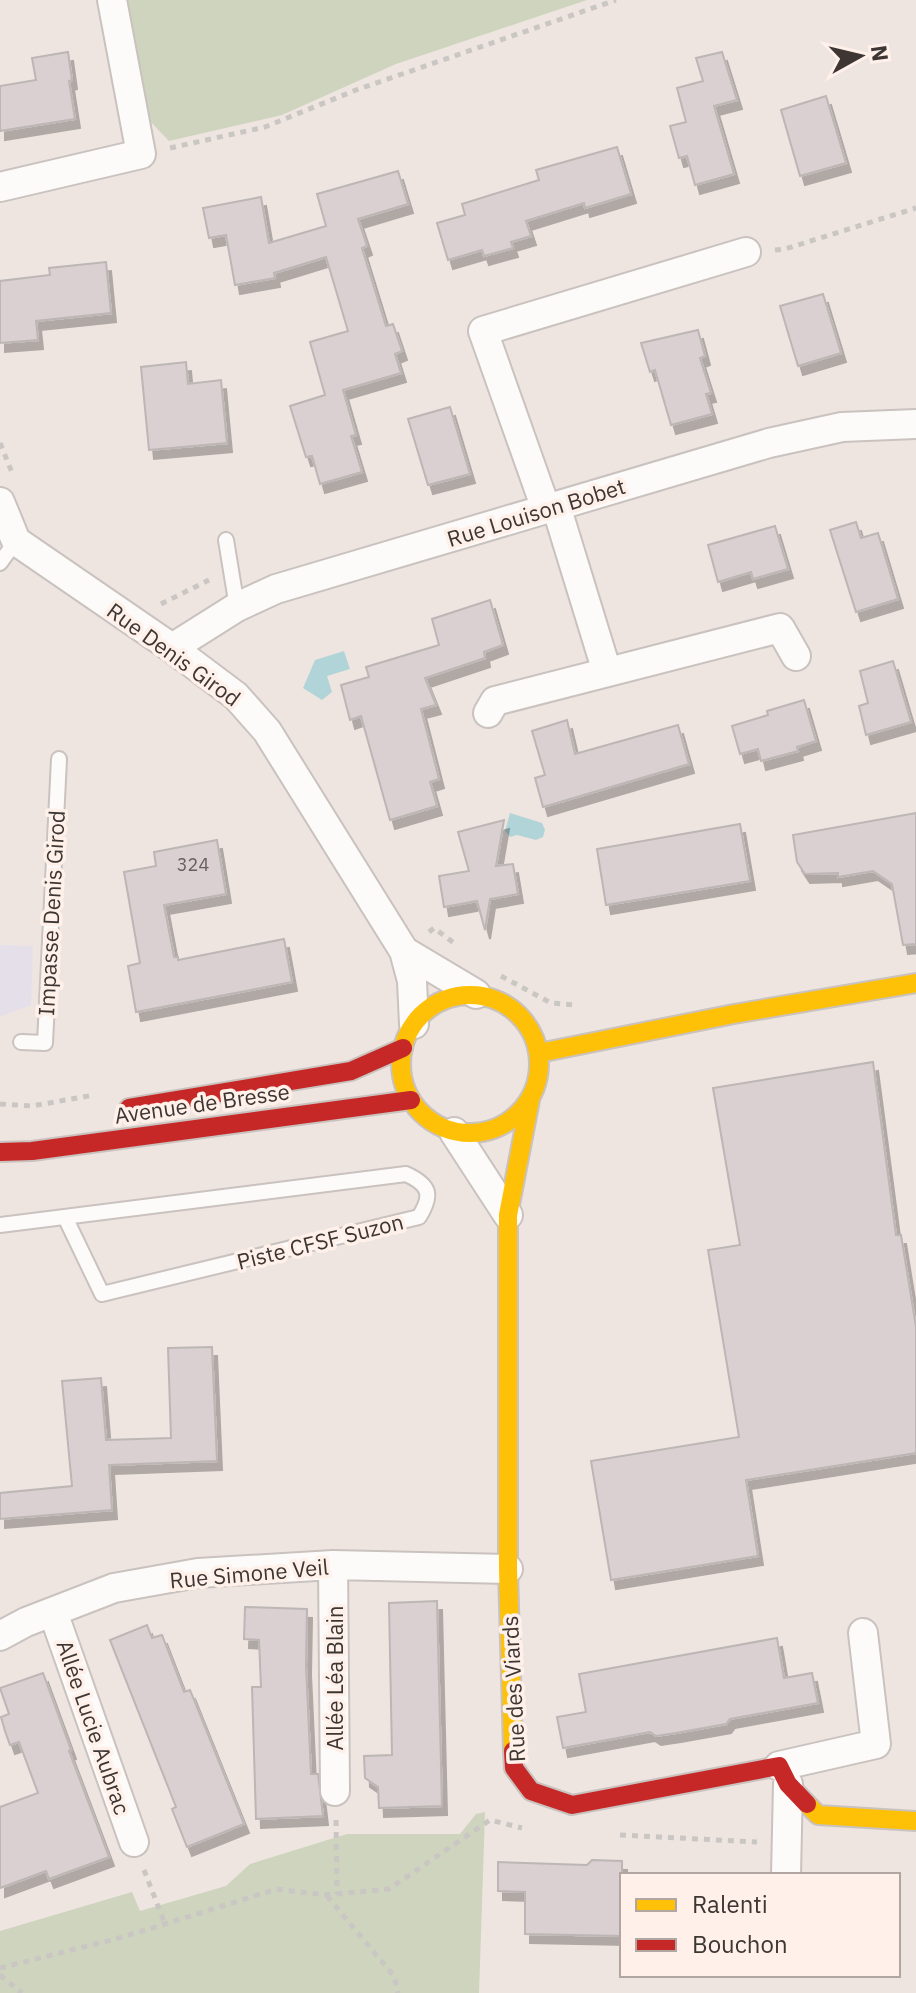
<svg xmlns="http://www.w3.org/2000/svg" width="916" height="1993" font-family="'IBM Plex Sans',sans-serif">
	<defs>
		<filter id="shadow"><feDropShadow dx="5" dy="9" stdDeviation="0" flood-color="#0004"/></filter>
	</defs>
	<rect width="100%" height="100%" fill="#eee5e0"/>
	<path fill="#e5dfe9" d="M 0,945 L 33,946 L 31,1005 L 0,1017 Z"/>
	<path fill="#ced4be" d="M 124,0 L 587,0 L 396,64 L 282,115 L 169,141 L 147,118 Z
		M 485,1812 L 479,1993 L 0,1993 L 0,1931 L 132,1892 L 140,1911 L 226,1886 L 250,1864 L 347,1834 L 460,1834 L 476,1814 Z"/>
	<path fill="#b1d4d8" d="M 344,651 L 350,669 L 327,676 L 332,692 L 322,700 L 303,688 L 315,660 Z
		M 510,813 L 542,823 L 545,830 L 543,837 L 536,840 L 517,835 L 510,837 L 505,831 Z"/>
	<path fill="#dacfd1" stroke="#bcb6b5" stroke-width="2" filter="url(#shadow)" d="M 68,52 L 72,80 L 69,81 L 75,119 L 0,131 L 0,86 L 36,80 L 32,58 Z
		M 722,52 L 737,100 L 714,106 L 734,174 L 695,185 L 687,156 L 679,158 L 670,126 L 686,122 L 677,88 L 703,81 L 696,58 Z
		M 826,96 L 846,163 L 800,176 L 781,110 Z
		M 617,147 L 631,194 L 585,208 L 584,203 L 526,221 L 531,236 L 511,242 L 513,248 L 484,256 L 482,250 L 448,260 L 437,223 L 465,215 L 462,204 L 539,180 L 536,170 Z
		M 398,171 L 408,204 L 358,219 L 367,246 L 362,248 L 386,326 L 393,324 L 402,351 L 395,354 L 401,373 L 343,390 L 356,435 L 351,436 L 362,472 L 320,484 L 312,456 L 306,457 L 290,406 L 325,395 L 310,342 L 348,331 L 326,257 L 274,273 L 275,278 L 235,285 L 226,235 L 209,238 L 203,208 L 261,197 L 269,243 L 326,226 L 317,194 Z
		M 106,262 L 111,313 L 36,321 L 38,340 L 0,343 L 0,281 L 50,275 L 49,268 Z
		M 823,294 L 841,353 L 798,366 L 780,306 Z
		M 698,330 L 705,356 L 700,358 L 711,393 L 706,394 L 712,414 L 671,425 L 655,370 L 650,372 L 641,343 Z
		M 186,362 L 188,384 L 221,380 L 227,443 L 149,450 L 141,367 Z
		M 450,407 L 470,474 L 428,485 L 408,419 Z
		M 856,522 L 861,538 L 878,533 L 898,599 L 856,612 L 830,530 Z
		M 775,526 L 788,569 L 753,579 L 751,572 L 718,582 L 708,545 Z
		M 490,600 L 503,645 L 484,652 L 485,658 L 425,678 L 436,705 L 421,709 L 439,779 L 430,782 L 437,806 L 390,820 L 361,716 L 350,720 L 341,685 L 369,677 L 366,667 L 439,645 L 432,619 Z
		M 893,661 L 911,722 L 866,735 L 859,706 L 868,703 L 860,671 Z
		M 804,700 L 816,741 L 797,747 L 798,751 L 761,761 L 758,749 L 740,754 L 732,726 L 768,715 L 767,711 Z
		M 567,720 L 575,754 L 678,725 L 689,764 L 543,807 L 535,778 L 545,775 L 532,731 Z
		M 916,813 L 916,944 L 903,945 L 892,884 L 873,871 L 838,877 L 838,873 L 805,874 L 797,862 L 793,835 Z
		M 504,820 L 496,866 L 513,864 L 518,894 L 490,899 L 485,930 L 477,901 L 444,907 L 439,876 L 469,871 L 458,832 Z
		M 740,824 L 750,881 L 606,905 L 597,849 Z
		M 217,840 L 226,894 L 164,905 L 174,957 L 178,957 L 178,960 L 284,939 L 292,982 L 136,1012 L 128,966 L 140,963 L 124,872 L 156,866 L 154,852 Z
		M 873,1062 L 896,1235 L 901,1235 L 916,1327 L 916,1453 L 746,1480 L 758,1556 L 611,1580 L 591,1461 L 739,1437 L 708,1250 L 740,1245 L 713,1088 Z
		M 212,1347 L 217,1461 L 109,1465 L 112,1510 L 0,1519 L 0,1493 L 72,1486 L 62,1381 L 101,1378 L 106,1440 L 171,1438 L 168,1348 Z
		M 437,1601 L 442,1806 L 379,1808 L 378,1787 L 365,1778 L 364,1756 L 392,1755 L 389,1603 Z
		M 245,1607 L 307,1609 L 306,1666 L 311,1774 L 318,1774 L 323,1816 L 256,1819 L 252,1687 L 261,1687 L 259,1640 L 244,1639 Z
		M 147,1625 L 152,1638 L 162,1635 L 184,1692 L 190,1690 L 244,1824 L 187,1847 L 172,1809 L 176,1807 L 110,1640 Z
		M 777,1638 L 784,1678 L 812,1673 L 818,1703 L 730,1719 L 726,1724 L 676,1733 L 656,1736 L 650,1732 L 563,1748 L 557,1717 L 586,1712 L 579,1674 Z
		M 43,1673 L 71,1750 L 69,1751 L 109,1857 L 49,1879 L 46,1871 L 0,1888 L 0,1807 L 38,1793 L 19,1742 L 10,1745 L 5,1731 L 1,1717 L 9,1714 L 0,1688 Z
		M 592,1860 L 622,1861 L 622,1936 L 525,1934 L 525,1892 L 498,1891 L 498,1862 L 587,1865 Z"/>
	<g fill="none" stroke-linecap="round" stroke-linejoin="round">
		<defs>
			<path id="lane" d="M 226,540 L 237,607
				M 0,563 L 16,541 L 14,540
				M 21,1042 L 45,1043 L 59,759
				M 0,1225 L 406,1174 C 430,1185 433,1195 419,1217 L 102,1294 L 65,1217"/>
			<path id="street" d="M 0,187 L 141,154 L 112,0
				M 0,502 L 16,541 L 172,648 L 236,696 L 267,731 L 404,951 L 412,981 L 414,1024
				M 556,506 L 607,672
				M 546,509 L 483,331 L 746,252
				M 172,648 L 237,607 L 276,589 L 769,443 L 842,427 L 916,424
				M 488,713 L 495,701 L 780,628 L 796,656
				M 404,951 L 476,994
				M 454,1132 L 508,1215
				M 333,1565 L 335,1791
				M 53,1612 L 134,1842
				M 0,1636 L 26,1622 L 114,1588 L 198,1573 L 333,1565 L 508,1569
				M 779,1766 L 876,1744 L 863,1633
				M 786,1875 L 788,1784"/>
			<path id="slow" d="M401 1064a69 69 0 1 1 138 0a69 69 0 1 1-138 0Z
				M 539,1053 L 734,1014 L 916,983
				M 513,1751 L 508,1569 L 508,1215 L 530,1100
				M 807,1804 L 818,1815 L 916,1821"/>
			<path id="jam" d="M 129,1108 L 351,1071 L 403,1048
				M 0,1152 L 32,1151 L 411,1100
				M 513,1751 L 514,1768 L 531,1791 L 572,1805 L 779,1766 L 788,1784 L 807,1804"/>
		</defs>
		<use href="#lane" stroke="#c9c2be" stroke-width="18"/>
		<use href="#street" stroke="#c9c2be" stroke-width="32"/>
		<use href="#slow" stroke="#c9c2be" stroke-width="22"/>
		<use href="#jam" stroke="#c9c2be" stroke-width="22"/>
		<path stroke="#c9c6c3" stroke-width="5" stroke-dasharray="6 6" stroke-linecap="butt" d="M 170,148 L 265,127 L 356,90 L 616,0
			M 775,250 L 785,249 L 916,208
			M 0,443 L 13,475
			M 161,604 L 209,580
			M 429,932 L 434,928 L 454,943
			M 501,976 L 551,1003 L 576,1005
			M 0,1104 L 32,1106 L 94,1095
			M 336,1820 L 337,1894
			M 620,1835 L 757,1842
			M 144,1870 L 165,1924
			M 327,1896 L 394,1976 L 398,1993
			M 0,1968 L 123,1937 L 277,1889 L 326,1895 L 389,1889 L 490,1820 L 522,1828
			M 0,1975 L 22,1993"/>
		<use href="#lane" stroke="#fcfbfa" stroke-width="14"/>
		<use href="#street" stroke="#fcfbfa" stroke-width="28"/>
		<use href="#slow" stroke="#ffc107" stroke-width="18"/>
		<use href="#jam" stroke="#c62828" stroke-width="18"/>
	</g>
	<g text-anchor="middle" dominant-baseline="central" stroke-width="7" stroke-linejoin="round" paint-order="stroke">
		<g font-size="18" fill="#665e5c">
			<text x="193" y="864">324</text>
		</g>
		<g font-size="22" fill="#3d3633" stroke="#fff1ea">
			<text transform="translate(536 512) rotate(-17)">Rue Louison Bobet</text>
			<text transform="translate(174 654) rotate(36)">Rue Denis Girod</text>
			<text transform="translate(51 913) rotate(-87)">Impasse Denis Girod</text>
			<text transform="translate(202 1103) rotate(-8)">Avenue de Bresse</text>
			<text transform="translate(320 1241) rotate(-14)">Piste CFSF Suzon</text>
			<text transform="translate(249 1573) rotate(-5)">Rue Simone Veil</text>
			<text transform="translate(334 1678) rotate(-90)">Allée Léa Blain</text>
			<text transform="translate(513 1689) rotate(-93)">Rue des Viards</text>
			<text transform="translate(94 1727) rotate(71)">Allée Lucie Aubrac</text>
		</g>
	</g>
	<rect x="620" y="1873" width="280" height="104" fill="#fff1ea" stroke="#b1a6a1" stroke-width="2"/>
	<rect x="636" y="1899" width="40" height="12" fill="#ffc107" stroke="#b1a6a1" stroke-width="2"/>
	<text x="692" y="1913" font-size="24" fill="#3d3633">Ralenti</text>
	<rect x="636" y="1939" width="40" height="12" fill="#c62828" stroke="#b1a6a1" stroke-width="2"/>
	<text x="692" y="1953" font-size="24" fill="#3d3633">Bouchon</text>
	<g transform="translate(860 56) rotate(82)" stroke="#fff1ea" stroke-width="6" paint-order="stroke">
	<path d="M0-6L14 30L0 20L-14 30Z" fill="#3d3633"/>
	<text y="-12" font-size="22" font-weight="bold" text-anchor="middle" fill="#3d3633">N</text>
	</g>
</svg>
